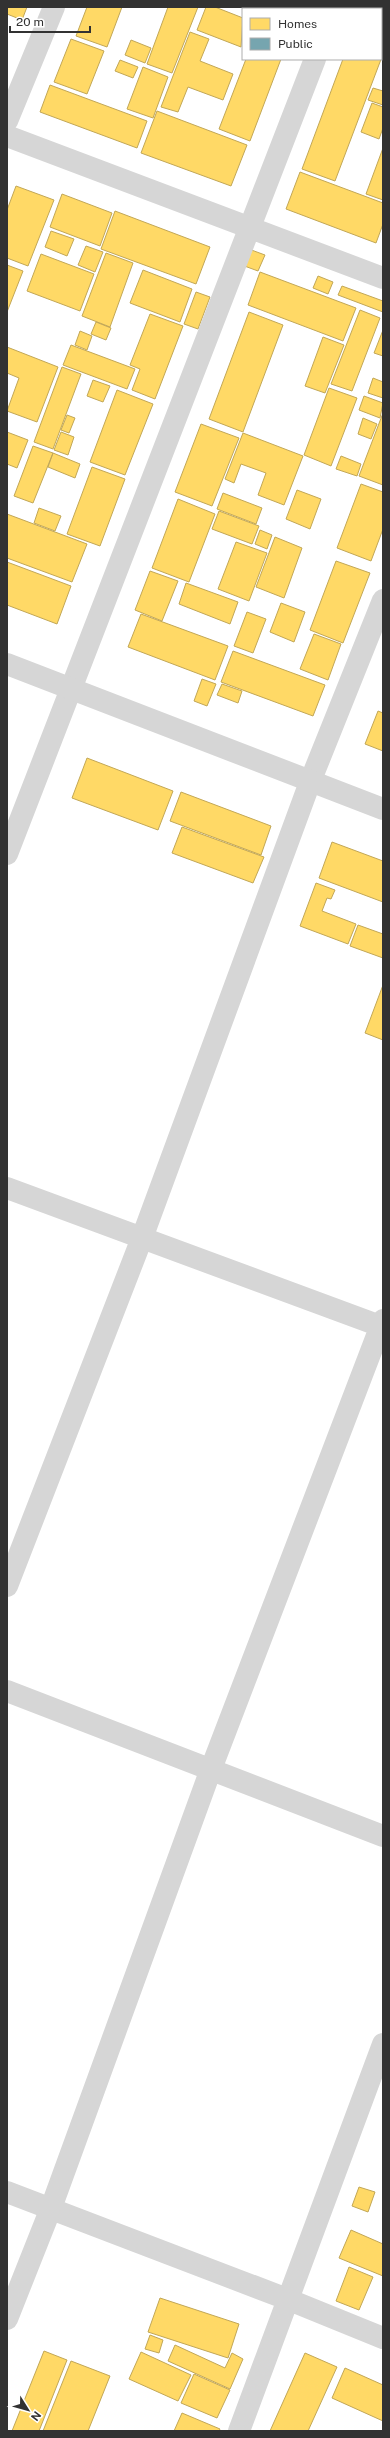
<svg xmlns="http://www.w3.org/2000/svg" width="390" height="2438" font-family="'Public Sans',sans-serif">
	<rect width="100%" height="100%" fill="#fff"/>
	<path fill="#ffd966" stroke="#c2a756" d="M 7,7 L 27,7 L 22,20 L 7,14 Z
		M 87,7 L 122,7 L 107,47 L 76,36 Z
		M 168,7 L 198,7 L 172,73 L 147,64 Z
		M 206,7 L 215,7 L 243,18 L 241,47 L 197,30 Z
		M 269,7 L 305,7 L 304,9 L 268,9 Z
		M 363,7 L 383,7 L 383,54 L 335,181 L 302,169 L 343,59 L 381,59 L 381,9 L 362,9 Z
		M 190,32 L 209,39 L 200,61 L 233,74 L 223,100 L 188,87 L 178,112 L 161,107 Z
		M 71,39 L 104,51 L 87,94 L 54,82 Z
		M 131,40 L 151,48 L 145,63 L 125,55 Z
		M 246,59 L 281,59 L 250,141 L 219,129 Z
		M 120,60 L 138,67 L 133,78 L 115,71 Z
		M 143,67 L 168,77 L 153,118 L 127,109 Z
		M 50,85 L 147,121 L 137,148 L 40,112 Z
		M 373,88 L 383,91 L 383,105 L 368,100 Z
		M 372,103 L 383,107 L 383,128 L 379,139 L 361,132 Z
		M 157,111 L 247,145 L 231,186 L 141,153 Z
		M 383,148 L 383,200 L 366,194 Z
		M 300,172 L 383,203 L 383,224 L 376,243 L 286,209 Z
		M 16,186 L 54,200 L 28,266 L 7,258 L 7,210 Z
		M 62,194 L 112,213 L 100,246 L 50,227 Z
		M 115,211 L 210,247 L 196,284 L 101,249 Z
		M 51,231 L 74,239 L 67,256 L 45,247 Z
		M 86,246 L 103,252 L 95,272 L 78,265 Z
		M 246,248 L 265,255 L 258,271 L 239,264 Z
		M 106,253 L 133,263 L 110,327 L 82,316 Z
		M 41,254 L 94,274 L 80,311 L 27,291 Z
		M 7,265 L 23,271 L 7,312 Z
		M 143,270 L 192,289 L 180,322 L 130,303 Z
		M 260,272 L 356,308 L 343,341 L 248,305 Z
		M 318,276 L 333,282 L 328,294 L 313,288 Z
		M 342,286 L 383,301 L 383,312 L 338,295 Z
		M 196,292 L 210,297 L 198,329 L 184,324 Z
		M 360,310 L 380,318 L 352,391 L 331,384 Z
		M 249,312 L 283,325 L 243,432 L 209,419 Z
		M 150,314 L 183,326 L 155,399 L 132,390 L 140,369 L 130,365 Z
		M 96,322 L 111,328 L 106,340 L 91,334 Z
		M 383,330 L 383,356 L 374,353 Z
		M 80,331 L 92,336 L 87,350 L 75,345 Z
		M 323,337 L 344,345 L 325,393 L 305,386 Z
		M 71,345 L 135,369 L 127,389 L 63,365 Z
		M 7,347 L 58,367 L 37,422 L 7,411 L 19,378 L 7,373 Z
		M 62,367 L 81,374 L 53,449 L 34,442 Z
		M 373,378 L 383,382 L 383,398 L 368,393 Z
		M 93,380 L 110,386 L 103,402 L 87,396 Z
		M 329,388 L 357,398 L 331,466 L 304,455 Z
		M 117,390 L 153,404 L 125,475 L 90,462 Z
		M 364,396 L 383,403 L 380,418 L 359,410 Z
		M 383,413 L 383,485 L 359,476 Z
		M 67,415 L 75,418 L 69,433 L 61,430 Z
		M 363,418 L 377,424 L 371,439 L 358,434 Z
		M 201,424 L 239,438 L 212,506 L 175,492 Z
		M 7,432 L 28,440 L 17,468 L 7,464 Z
		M 61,432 L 74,437 L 68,455 L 54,450 Z
		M 243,433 L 303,456 L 284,505 L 258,495 L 266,473 L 241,464 L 234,483 L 225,479 Z
		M 33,446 L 53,453 L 33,503 L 14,496 Z
		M 53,453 L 80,464 L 75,478 L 48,467 Z
		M 341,456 L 361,464 L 357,476 L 336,469 Z
		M 92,467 L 125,479 L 100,546 L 67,534 Z
		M 361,484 L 383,492 L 383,529 L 371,561 L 337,548 Z
		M 297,490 L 321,499 L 310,529 L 286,519 Z
		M 223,493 L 262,508 L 256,524 L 217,509 Z
		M 178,499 L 215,514 L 189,582 L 152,568 Z
		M 39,508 L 61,516 L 55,531 L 34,523 Z
		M 219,511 L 259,526 L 252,544 L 212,529 Z
		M 7,514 L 87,544 L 72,582 L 7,558 Z
		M 260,530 L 272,535 L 267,549 L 255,544 Z
		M 275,537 L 302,548 L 284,598 L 256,587 Z
		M 236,542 L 267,553 L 249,601 L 218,589 Z
		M 336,561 L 370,573 L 343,643 L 310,630 Z
		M 7,562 L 71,586 L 57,624 L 7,605 Z
		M 150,571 L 178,581 L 162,621 L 135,610 Z
		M 186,583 L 238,602 L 230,624 L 179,604 Z
		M 281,603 L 305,612 L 294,642 L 270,632 Z
		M 247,612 L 266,619 L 253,653 L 234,646 Z
		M 141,614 L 228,646 L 215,680 L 128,647 Z
		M 314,634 L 341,644 L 328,680 L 300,669 Z
		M 233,651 L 325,685 L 313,716 L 221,682 Z
		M 202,679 L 216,684 L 207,706 L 194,701 Z
		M 222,684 L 242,691 L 238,703 L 217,695 Z
		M 378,711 L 383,713 L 383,751 L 365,744 Z
		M 87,758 L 173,791 L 158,830 L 72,798 Z
		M 181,792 L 271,826 L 261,855 L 170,821 Z
		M 182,827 L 264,857 L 253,883 L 172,853 Z
		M 332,842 L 383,861 L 383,902 L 319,878 Z
		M 316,883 L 335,890 L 331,899 L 327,898 L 322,911 L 356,924 L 348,944 L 300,926 Z
		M 358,925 L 383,934 L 383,958 L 350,946 Z
		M 383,985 L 383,1040 L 365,1033 Z
		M 359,2187 L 375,2192 L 368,2212 L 352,2206 Z
		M 351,2230 L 383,2244 L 383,2276 L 339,2258 Z
		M 349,2267 L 373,2277 L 359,2310 L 336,2301 Z
		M 160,2298 L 239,2324 L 228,2358 L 148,2332 Z
		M 150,2335 L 163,2340 L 159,2353 L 145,2349 Z
		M 175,2345 L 225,2368 L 232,2353 L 243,2359 L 230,2389 L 168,2361 Z
		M 44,2351 L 67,2360 L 39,2431 L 12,2431 Z
		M 141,2352 L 191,2375 L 178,2401 L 129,2379 Z
		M 305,2353 L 337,2367 L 308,2431 L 270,2431 Z
		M 71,2361 L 110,2376 L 88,2431 L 43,2431 Z
		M 345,2368 L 383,2385 L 383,2421 L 332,2398 Z
		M 194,2374 L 230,2390 L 217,2418 L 181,2403 Z
		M 182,2413 L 220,2429 L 219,2431 L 174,2431 Z"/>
	<path fill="#76a5af" stroke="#62828a" d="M 248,7 L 264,7 L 263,9 Z"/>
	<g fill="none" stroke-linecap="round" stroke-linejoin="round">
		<path stroke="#d6d6d6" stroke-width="22" d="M 334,9 L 335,7
			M 7,121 L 54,7
			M 7,136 L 383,278
			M 7,854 L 315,59
			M 7,1188 L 383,1327
			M 7,1586 L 142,1238 L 310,782 L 383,600
			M 7,1691 L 383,1836
			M 7,2192 L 287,2299 L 383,2338
			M 7,2319 L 51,2208 L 211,1769 L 383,1320
			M 239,2431 L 383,2044"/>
		<path stroke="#d6d6d6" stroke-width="22" d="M 7,664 L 383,809"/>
	</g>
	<rect width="390" height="2438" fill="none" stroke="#323232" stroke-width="16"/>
	<rect x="242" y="8" width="140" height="52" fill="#ffffff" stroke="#adadad"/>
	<rect x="250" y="18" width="20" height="12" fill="#ffd966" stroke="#adadad"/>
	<text x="278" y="28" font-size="12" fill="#323232">Homes</text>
	<rect x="250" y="38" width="20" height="12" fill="#76a5af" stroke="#adadad"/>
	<text x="278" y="48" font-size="12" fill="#323232">Public</text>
	<g transform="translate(28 2410) rotate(127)" stroke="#ffffff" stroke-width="3" paint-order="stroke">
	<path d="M0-3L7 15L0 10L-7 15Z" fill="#323232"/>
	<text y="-6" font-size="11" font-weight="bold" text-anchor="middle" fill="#323232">N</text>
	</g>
	<path d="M10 26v6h80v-6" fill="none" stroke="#323232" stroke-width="2"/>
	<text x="16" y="26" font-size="12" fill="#323232" stroke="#ffffff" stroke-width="3" paint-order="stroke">20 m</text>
</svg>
